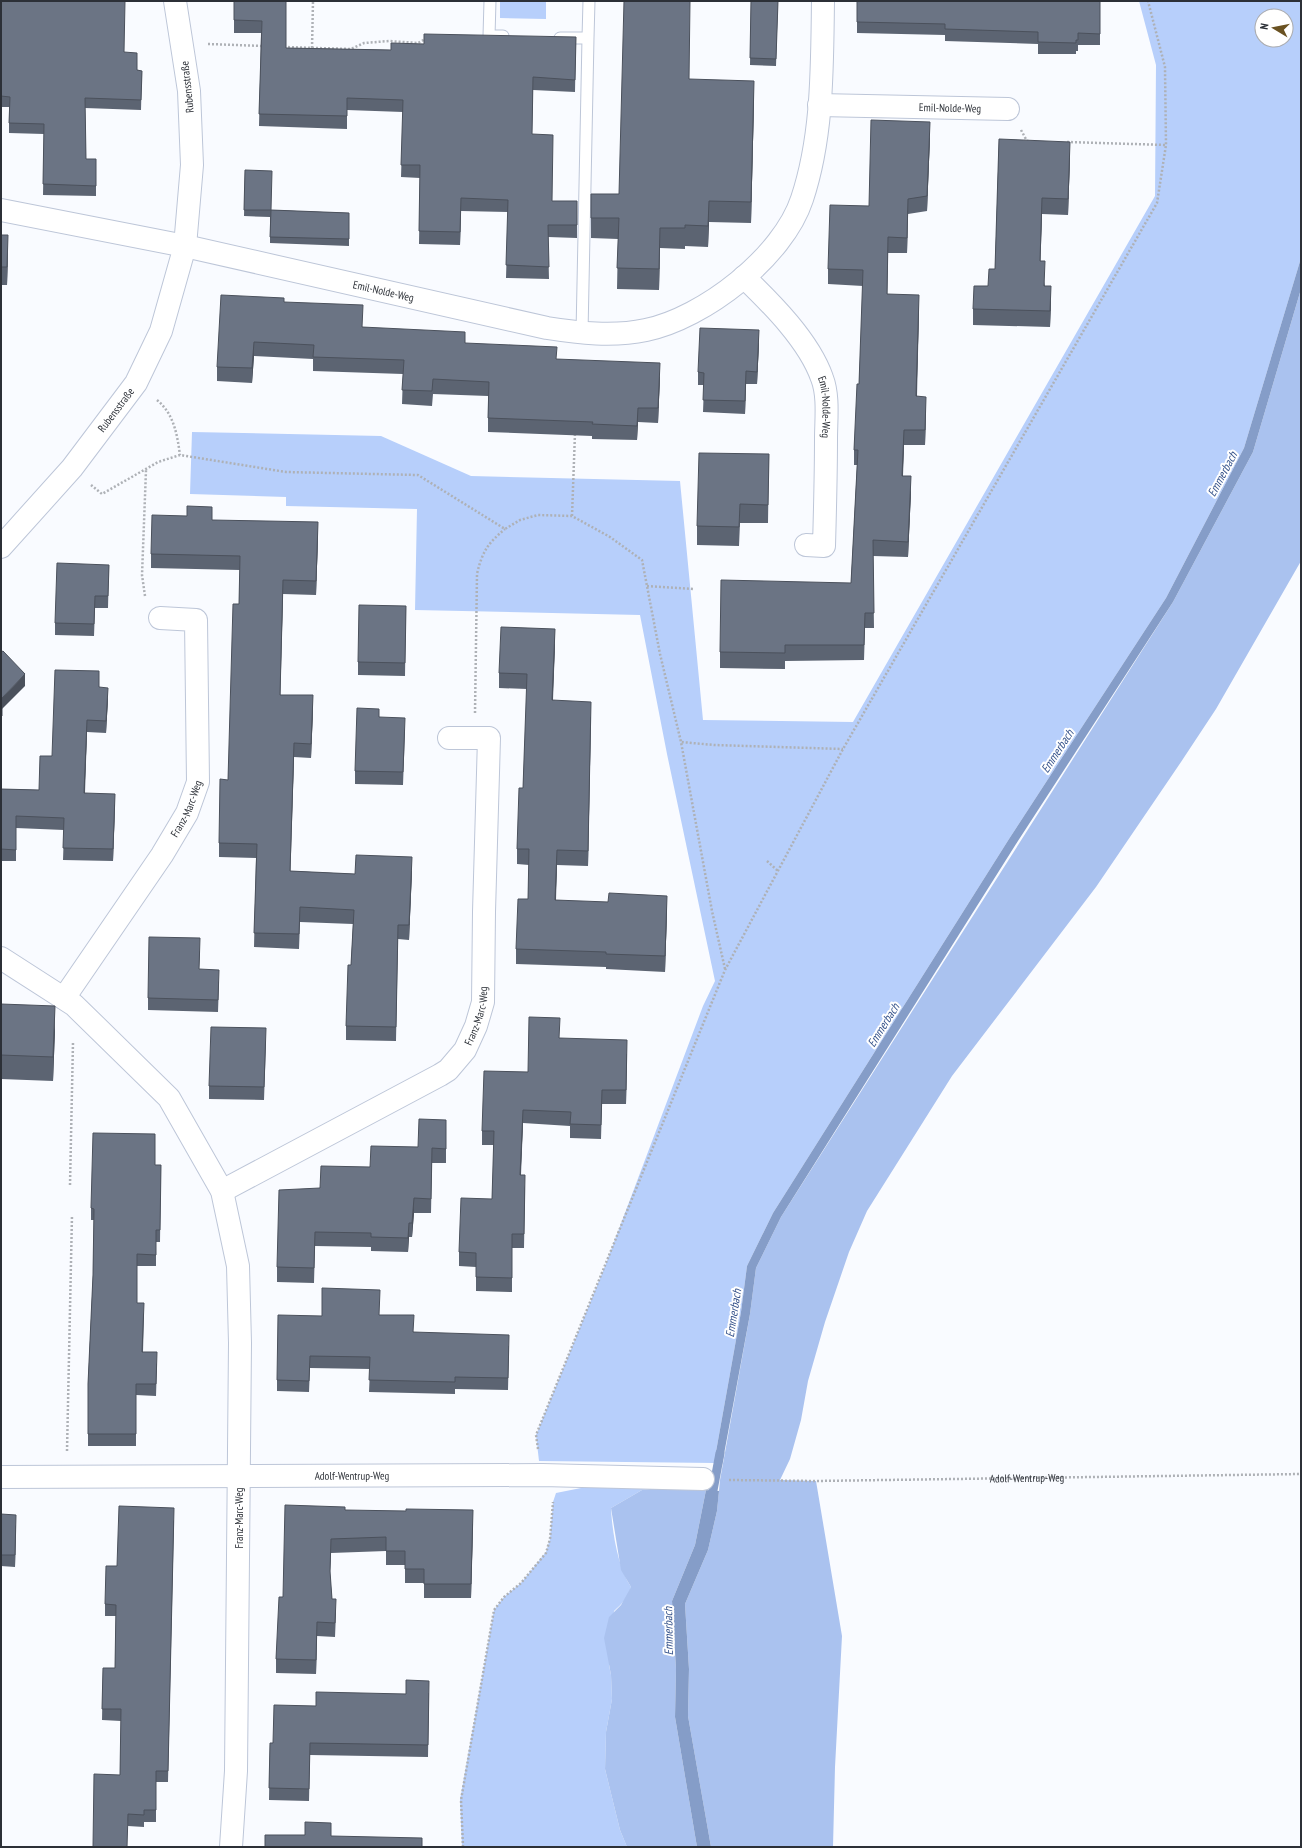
<svg xmlns="http://www.w3.org/2000/svg" width="1302" height="1848" font-family="'PT Sans Narrow',sans-serif">
	<rect width="100%" height="100%" fill="#f9fbff"/>
	<path fill="#b7cffb" fill-rule="evenodd" d="M 500,1 L 546,1 L 546,19 L 500,18 Z
		M 1139,1 L 1301,1 L 1301,258 L 1244,448 L 1166,598 L 1009,839 L 773,1213 L 747,1266 L 741,1312 L 714,1463 L 539,1461 L 536,1435 L 605,1266 L 703,1006 L 715,981 L 667,754 L 640,615 L 415,610 L 417,509 L 286,506 L 286,497 L 190,494 L 192,432 L 381,436 L 471,476 L 680,481 L 703,720 L 853,722 L 1155,196 L 1156,65 ZM 1262,16 L 1286,16 L 1286,40 L 1262,40 Z
		M 596,1485 L 667,1487 L 642,1490 L 611,1508 C 612,1531 618,1568 631,1587 C 628,1597 622,1604 614,1611 L 609,1665 L 611,1675 L 612,1699 L 606,1732 L 605,1769 L 620,1830 L 627,1847 L 462,1847 L 460,1800 L 494,1610 L 504,1597 L 521,1583 L 546,1552 L 550,1539 L 553,1502 L 556,1493 Z"/>
	<path fill="#aac2ef" d="M 1301,289 L 1301,561 L 1216,709 L 1181,762 L 1096,887 L 952,1076 L 867,1211 L 849,1252 L 825,1322 L 808,1381 L 801,1420 L 790,1459 L 780,1480 L 816,1481 L 842,1636 L 835,1767 L 833,1847 L 711,1847 L 688,1716 L 689,1669 L 685,1604 L 708,1550 L 717,1511 L 720,1480 L 750,1314 L 756,1268 L 781,1217 L 1173,602 L 1253,452 Z
		M 667,1487 L 706,1490 L 695,1545 L 672,1601 L 676,1669 L 675,1717 L 697,1847 L 627,1847 L 620,1830 L 605,1769 L 606,1732 L 612,1699 L 611,1675 L 604,1638 L 609,1617 L 621,1605 L 631,1587 L 621,1570 L 611,1508 L 642,1490 Z"/>
	<path fill="#859dc8" d="M 1301,258 L 1301,289 L 1253,452 L 1173,602 L 1016,844 L 781,1217 L 756,1268 L 750,1314 L 722,1465 L 714,1463 L 741,1312 L 747,1266 L 773,1213 L 1009,839 L 1166,598 L 1244,448 Z
		M 706,1490 L 719,1491 L 717,1511 L 708,1550 L 685,1604 L 689,1669 L 688,1716 L 711,1847 L 697,1847 L 675,1717 L 676,1669 L 672,1601 L 695,1545 Z"/>
	<g fill="none" stroke-linecap="round" stroke-linejoin="round">
		<path stroke="#859dc8" stroke-width="9" d="M 711,1501 L 720,1453"/>
		<defs>
			<path id="service" d="M 490,1 L 489,36 L 503,36
				M 560,38 L 588,38 L 582,333
				M 588,38 L 589,1"/>
			<g id="minor">
				<path id="s2" d="M 819,105 L 1008,109"/>
				<path id="s3" d="M 1,210 L 185,246 L 547,328 C 579,333 613,337 646,330 C 704,318 783,257 802,199 C 823,136 822,67 823,1"/>
				<path id="s4" d="M 744,277 C 772,304 809,341 822,378 C 829,396 826,420 826,439 C 826,475 825,510 824,546 L 806,545"/>
				<path id="s5" d="M 1,547 L 72,468 L 136,383 L 161,331 L 185,246 L 192,165 L 189,91 L 175,1"/>
				<path d="M 1,958 L 74,1005 L 169,1098 L 222,1191 L 238,1266 L 240,1343 L 236,1771 L 231,1847"/>
				<path id="s6" d="M 64,998 L 162,855 L 187,813 L 198,782 L 196,620 L 160,618"/>
				<path id="s7" d="M 222,1191 L 440,1075 L 448,1070 L 465,1050 L 476,1026 L 483,1002 L 484,912 L 489,738 L 449,738"/>
				<path id="s8" d="M 1,1477 L 542,1475 L 703,1479"/>
			</g>
		</defs>
		<use href="#service" stroke="#bdc6d8" stroke-width="13"/>
		<use href="#minor" stroke="#bdc6d8" stroke-width="24"/>
		<g stroke="#aeb1b6" stroke-width="2.5" stroke-dasharray="2 2" stroke-linecap="butt">
			<path d="M 208,44 L 263,46"/>
			<path d="M 284,47 L 351,49 L 364,43 L 389,41 L 418,43 L 427,38"/>
			<path d="M 312,48 L 313,1"/>
			<path d="M 1021,130 L 1027,141 L 1030,141"/>
			<path d="M 1067,142 L 1166,145"/>
			<path d="M 157,400 C 174,414 177,434 180,455"/>
			<path d="M 91,485 L 102,494 L 158,462 L 180,455 L 286,472 L 418,475 L 505,529 L 520,520 L 538,515 L 572,516 L 610,537 L 642,560 L 660,654 L 681,742"/>
			<path d="M 572,516 L 575,433"/>
			<path d="M 647,586 L 694,589"/>
			<path d="M 145,596 L 142,575 L 146,470"/>
			<path d="M 475,713 L 477,574 C 482,552 488,543 505,529"/>
			<path d="M 767,861 L 778,871"/>
			<path d="M 725,969 L 712,911 L 681,742 L 714,745 L 843,749"/>
			<path d="M 70,1185 L 73,1042"/>
			<path d="M 538,1449 L 536,1435 L 725,970 L 843,749 L 1157,203 L 1166,145 L 1165,67 L 1148,1"/>
			<path d="M 67,1451 L 72,1215"/>
			<path id="s1" d="M 729,1480 L 816,1481 L 1301,1474"/>
			<path d="M 463,1847 L 461,1800 L 494,1610 L 504,1597 L 521,1583 L 546,1553 L 550,1539 L 553,1502"/>
		</g>
		<use href="#service" stroke="#fff" stroke-width="11"/>
		<use href="#minor" stroke="#fff" stroke-width="22"/>
	</g>
	<path fill="#5c6472" d="M 1,1 L 124,52 L 137,70 L 142,71 L 141,110 L 85,108 L 86,159 L 96,159 L 96,196 L 43,195 L 44,134 L 9,133 L 9,107 L 1,107 Z
		M 286,1 L 286,48 L 391,50 L 424,44 L 576,37 L 575,92 L 533,90 L 532,134 L 552,201 L 577,201 L 577,238 L 548,237 L 549,279 L 506,278 L 508,212 L 461,211 L 460,245 L 419,244 L 420,178 L 401,177 L 403,112 L 347,110 L 347,129 L 259,126 L 261,33 L 234,33 L 234,20 Z
		M 401,1 L 437,1 L 437,2 Z
		M 751,1 L 778,1 L 776,66 L 750,65 Z
		M 857,1 L 1100,1 L 1100,45 L 1078,45 L 1078,51 L 1076,51 L 1076,54 L 1038,54 L 1038,44 L 945,41 L 945,35 L 857,33 Z
		M 689,79 L 754,101 L 751,223 L 709,222 L 708,247 L 685,246 L 685,249 L 660,248 L 659,290 L 617,289 L 618,239 L 591,238 L 591,218 L 619,194 Z
		M 930,137 L 927,211 L 908,214 L 907,253 L 888,253 L 887,294 L 919,311 L 917,396 L 926,412 L 925,445 L 904,445 L 903,476 L 911,492 L 908,557 L 873,556 L 874,628 L 865,628 L 864,660 L 785,661 L 785,669 L 720,668 L 720,652 L 851,583 L 857,465 L 854,465 L 854,450 L 859,384 L 863,286 L 828,284 L 828,269 L 869,206 Z
		M 999,139 L 1070,158 L 1068,215 L 1042,214 L 1040,261 L 1045,286 L 1051,302 L 1050,327 L 973,325 L 973,309 L 988,286 L 995,269 Z
		M 245,170 L 271,210 L 349,213 L 349,246 L 270,243 L 270,217 L 244,216 Z
		M 1,235 L 8,254 L 7,285 L 1,285 Z
		M 284,302 L 363,327 L 557,359 L 660,377 L 658,423 L 638,422 L 637,440 L 592,439 L 592,436 L 488,432 L 488,396 L 433,394 L 432,406 L 402,404 L 403,374 L 313,371 L 313,359 L 254,356 L 252,383 L 217,381 L 217,367 Z
		M 759,343 L 757,384 L 746,384 L 745,414 L 703,412 L 704,385 L 698,385 L 698,372 Z
		M 769,454 L 768,523 L 740,523 L 739,546 L 697,545 L 697,526 Z
		M 212,520 L 318,537 L 316,595 L 283,594 L 280,695 L 313,710 L 311,758 L 294,757 L 290,871 L 355,874 L 412,871 L 409,940 L 398,939 L 396,1041 L 346,1040 L 346,1026 L 351,965 L 353,924 L 300,922 L 299,949 L 254,947 L 256,858 L 219,857 L 219,843 L 228,780 L 239,604 L 240,570 L 151,568 L 151,554 Z
		M 109,565 L 108,608 L 95,608 L 94,636 L 55,635 L 55,623 Z
		M 406,606 L 405,676 L 358,675 L 358,662 Z
		M 555,644 L 553,700 L 591,717 L 588,866 L 557,865 L 556,900 L 667,911 L 665,972 L 606,969 L 606,967 L 516,964 L 516,949 L 528,899 L 529,865 L 517,864 L 517,849 L 523,788 L 527,689 L 499,688 L 499,673 Z
		M 99,687 L 108,699 L 106,733 L 87,732 L 85,793 L 115,805 L 113,861 L 63,860 L 64,830 L 16,828 L 16,861 L 1,861 L 1,789 L 39,790 L 52,756 Z
		M 379,717 L 405,730 L 403,785 L 355,784 L 355,771 Z
		M 200,951 L 199,969 L 219,982 L 218,1012 L 148,1010 L 148,998 Z
		M 1,1004 L 55,1030 L 53,1081 L 1,1079 Z
		M 560,1038 L 627,1054 L 626,1104 L 602,1104 L 601,1139 L 570,1138 L 570,1126 L 523,1123 L 521,1175 L 525,1188 L 524,1248 L 512,1248 L 512,1292 L 476,1291 L 476,1267 L 459,1266 L 459,1252 L 492,1199 L 494,1145 L 482,1145 L 482,1131 L 528,1072 Z
		M 266,1041 L 264,1100 L 209,1099 L 209,1086 Z
		M 446,1134 L 446,1163 L 432,1163 L 431,1213 L 414,1213 L 412,1237 L 409,1237 L 408,1252 L 371,1251 L 371,1247 L 315,1246 L 314,1283 L 277,1282 L 277,1267 L 320,1188 L 418,1147 Z
		M 155,1165 L 161,1165 L 160,1242 L 156,1242 L 156,1266 L 137,1266 L 137,1303 L 144,1315 L 143,1352 L 157,1364 L 156,1396 L 136,1395 L 136,1446 L 88,1446 L 88,1384 L 93,1275 L 94,1220 L 91,1220 L 91,1208 Z
		M 379,1315 L 414,1332 L 509,1346 L 508,1390 L 455,1389 L 455,1394 L 369,1392 L 370,1369 L 310,1368 L 309,1392 L 277,1391 L 277,1380 L 322,1316 Z
		M 345,1510 L 473,1524 L 471,1598 L 424,1598 L 424,1583 L 405,1583 L 405,1565 L 386,1565 L 386,1551 L 331,1553 L 330,1574 L 332,1599 L 336,1613 L 335,1637 L 317,1636 L 316,1674 L 276,1673 L 276,1659 L 283,1597 Z
		M 1,1514 L 16,1526 L 15,1567 L 1,1566 Z
		M 174,1520 L 168,1782 L 156,1782 L 156,1822 L 144,1822 L 144,1827 L 128,1826 L 120,1775 L 121,1721 L 102,1720 L 103,1668 L 115,1668 L 116,1616 L 105,1616 L 105,1604 L 117,1566 Z
		M 429,1693 L 428,1757 L 310,1755 L 309,1801 L 269,1800 L 270,1743 L 273,1743 L 316,1706 L 406,1694 Z"/>
	<path fill="#4b515c" d="M 754,81 L 754,101 L 751,223 L 751,202 Z
		M 930,122 L 930,137 L 927,211 L 927,196 Z
		M 1070,142 L 1070,158 L 1068,215 L 1068,199 Z
		M 461,198 L 461,211 L 460,245 L 460,232 Z
		M 1042,198 L 1042,214 L 1040,277 L 1040,261 Z
		M 908,199 L 908,214 L 907,253 L 907,238 Z
		M 709,201 L 709,222 L 708,247 L 708,226 Z
		M 660,228 L 660,248 L 659,290 L 659,269 Z
		M 8,235 L 8,254 L 7,285 L 7,267 Z
		M 888,237 L 888,253 L 887,310 L 887,294 Z
		M 1051,286 L 1051,302 L 1050,327 L 1050,311 Z
		M 919,295 L 919,311 L 916,412 L 916,396 Z
		M 759,330 L 759,343 L 757,384 L 757,372 Z
		M 254,342 L 254,356 L 252,383 L 252,368 Z
		M 660,363 L 660,377 L 658,423 L 658,408 Z
		M 746,371 L 746,384 L 745,414 L 745,401 Z
		M 926,397 L 926,412 L 925,445 L 925,430 Z
		M 638,408 L 638,422 L 637,440 L 637,426 Z
		M 904,430 L 904,445 L 902,491 L 902,476 Z
		M 911,476 L 911,492 L 908,557 L 908,542 Z
		M 318,522 L 318,537 L 316,595 L 316,581 Z
		M 283,580 L 283,594 L 280,709 L 280,695 Z
		M 555,629 L 555,644 L 552,716 L 552,700 Z
		M 25,674 L 25,686 L 2,709 L 2,728 L 1,729 L 2,698 Z
		M 108,688 L 108,699 L 106,733 L 106,721 Z
		M 313,695 L 313,710 L 311,758 L 311,744 Z
		M 591,702 L 591,717 L 588,866 L 588,851 Z
		M 87,720 L 87,732 L 84,804 L 84,793 Z
		M 294,743 L 294,757 L 290,886 L 290,871 Z
		M 115,794 L 115,805 L 113,861 L 113,849 Z
		M 557,850 L 557,865 L 555,915 L 555,900 Z
		M 412,857 L 412,871 L 409,940 L 409,925 Z
		M 667,896 L 667,911 L 665,972 L 665,956 Z
		M 55,1006 L 55,1030 L 53,1081 L 53,1057 Z
		M 627,1040 L 627,1054 L 626,1104 L 626,1090 Z
		M 523,1110 L 523,1123 L 520,1188 L 520,1175 Z
		M 414,1198 L 414,1213 L 412,1237 L 412,1223 Z
		M 409,1223 L 409,1237 L 408,1252 L 408,1238 Z
		M 473,1510 L 473,1524 L 471,1598 L 471,1584 Z
		M 16,1515 L 16,1526 L 15,1567 L 15,1555 Z
		M 317,1622 L 317,1636 L 316,1674 L 316,1660 Z"/>
	<path fill="#6b7484" stroke="#4b515c" d="M 1,1 L 125,1 L 124,52 L 137,53 L 137,70 L 142,71 L 141,100 L 85,98 L 86,159 L 96,159 L 96,186 L 43,184 L 44,124 L 9,123 L 10,97 L 1,96 Z
		M 234,1 L 286,1 L 286,48 L 391,50 L 391,43 L 424,44 L 424,34 L 576,37 L 575,80 L 533,77 L 532,134 L 553,135 L 552,201 L 577,201 L 577,225 L 548,225 L 549,267 L 506,265 L 508,200 L 461,198 L 460,232 L 419,231 L 420,165 L 401,165 L 403,100 L 347,98 L 347,116 L 259,114 L 262,21 L 234,20 Z
		M 624,1 L 690,1 L 689,79 L 754,81 L 751,202 L 709,201 L 708,226 L 685,225 L 685,228 L 660,228 L 659,269 L 617,268 L 619,218 L 591,218 L 591,194 L 619,194 Z
		M 751,1 L 778,1 L 776,59 L 750,58 Z
		M 857,1 L 1100,1 L 1100,34 L 1078,33 L 1078,40 L 1076,40 L 1076,43 L 1038,42 L 1038,32 L 945,29 L 945,24 L 857,22 Z
		M 871,120 L 930,122 L 927,196 L 908,199 L 907,238 L 888,237 L 887,294 L 919,295 L 916,396 L 926,397 L 925,430 L 904,430 L 902,476 L 911,476 L 908,542 L 873,540 L 874,613 L 865,613 L 864,645 L 785,645 L 785,653 L 720,652 L 721,580 L 851,583 L 858,450 L 854,450 L 857,384 L 859,384 L 863,270 L 828,269 L 830,205 L 869,206 Z
		M 999,139 L 1070,142 L 1068,199 L 1042,198 L 1040,261 L 1045,261 L 1044,286 L 1051,286 L 1050,311 L 973,309 L 974,286 L 988,286 L 989,269 L 995,269 Z
		M 245,170 L 272,171 L 271,210 L 244,210 Z
		M 271,210 L 349,213 L 349,239 L 270,237 Z
		M 1,235 L 8,235 L 7,267 L 1,267 Z
		M 221,295 L 284,298 L 284,302 L 363,305 L 362,327 L 465,332 L 465,343 L 557,347 L 556,359 L 660,363 L 658,408 L 638,408 L 637,426 L 592,424 L 593,422 L 488,418 L 489,382 L 433,379 L 432,391 L 402,390 L 404,360 L 313,357 L 314,345 L 254,342 L 252,368 L 217,367 Z
		M 700,328 L 759,330 L 757,372 L 746,371 L 745,401 L 703,400 L 704,373 L 698,372 Z
		M 699,453 L 769,454 L 768,505 L 740,504 L 739,527 L 697,526 Z
		M 187,506 L 212,507 L 212,520 L 318,522 L 316,581 L 283,580 L 280,695 L 313,695 L 311,744 L 294,743 L 290,871 L 355,874 L 356,855 L 412,857 L 409,925 L 398,925 L 396,1027 L 346,1026 L 348,965 L 351,965 L 354,910 L 300,907 L 299,934 L 254,933 L 257,844 L 219,843 L 220,779 L 228,780 L 233,604 L 239,604 L 240,556 L 151,554 L 152,515 L 187,516 Z
		M 57,563 L 109,565 L 108,596 L 95,596 L 94,624 L 55,623 Z
		M 359,605 L 406,606 L 405,663 L 358,662 Z
		M 501,627 L 555,629 L 552,700 L 591,702 L 588,851 L 557,850 L 555,900 L 608,902 L 609,893 L 667,896 L 665,956 L 606,954 L 606,952 L 516,949 L 518,899 L 528,899 L 529,849 L 517,849 L 519,788 L 523,788 L 527,674 L 499,673 Z
		M 3,651 L 25,674 L 2,698 L 2,716 L 1,717 L 1,652 Z
		M 55,670 L 99,671 L 99,687 L 108,688 L 106,721 L 87,720 L 84,793 L 115,794 L 113,849 L 63,848 L 64,818 L 16,816 L 16,850 L 1,849 L 1,789 L 39,790 L 40,756 L 52,756 Z
		M 357,708 L 379,709 L 379,717 L 405,718 L 403,772 L 355,771 Z
		M 149,937 L 200,938 L 199,969 L 219,970 L 218,1000 L 148,998 Z
		M 1,1004 L 55,1006 L 53,1057 L 1,1055 Z
		M 529,1017 L 560,1018 L 559,1038 L 627,1040 L 626,1090 L 602,1090 L 601,1125 L 570,1124 L 571,1112 L 523,1110 L 520,1175 L 525,1175 L 524,1234 L 512,1234 L 512,1278 L 476,1277 L 476,1253 L 459,1252 L 461,1198 L 492,1199 L 494,1131 L 482,1131 L 484,1071 L 528,1072 Z
		M 211,1027 L 266,1028 L 264,1087 L 209,1086 Z
		M 419,1119 L 446,1120 L 446,1149 L 432,1148 L 431,1199 L 414,1198 L 412,1223 L 409,1223 L 408,1238 L 371,1237 L 371,1233 L 315,1232 L 314,1268 L 277,1267 L 279,1190 L 320,1188 L 321,1166 L 370,1167 L 371,1146 L 418,1147 Z
		M 93,1133 L 155,1134 L 155,1165 L 161,1165 L 160,1230 L 156,1230 L 156,1255 L 137,1254 L 137,1303 L 144,1303 L 142,1352 L 157,1352 L 156,1384 L 136,1384 L 136,1434 L 88,1434 L 88,1384 L 93,1275 L 94,1209 L 91,1208 Z
		M 322,1288 L 380,1290 L 379,1315 L 414,1315 L 413,1332 L 509,1335 L 508,1378 L 455,1377 L 455,1382 L 369,1380 L 370,1357 L 310,1356 L 309,1381 L 277,1380 L 278,1315 L 322,1316 Z
		M 285,1505 L 345,1507 L 345,1510 L 406,1511 L 406,1509 L 473,1510 L 471,1584 L 424,1584 L 424,1569 L 405,1569 L 405,1551 L 386,1551 L 386,1537 L 331,1539 L 330,1571 L 332,1599 L 336,1599 L 335,1623 L 317,1622 L 316,1660 L 276,1659 L 279,1597 L 283,1597 Z
		M 119,1506 L 174,1508 L 168,1771 L 156,1771 L 156,1810 L 144,1810 L 144,1815 L 128,1814 L 127,1847 L 93,1847 L 94,1774 L 120,1775 L 121,1709 L 102,1709 L 103,1668 L 115,1668 L 116,1605 L 105,1604 L 106,1566 L 117,1566 Z
		M 1,1514 L 16,1515 L 15,1555 L 1,1555 Z
		M 406,1680 L 429,1681 L 428,1745 L 310,1743 L 309,1789 L 269,1788 L 270,1743 L 273,1743 L 274,1705 L 316,1706 L 316,1692 L 406,1694 Z
		M 305,1822 L 331,1823 L 331,1836 L 422,1838 L 422,1847 L 265,1847 L 265,1835 L 305,1835 Z"/>
	<g text-anchor="middle" dominant-baseline="central" stroke-width="4" stroke-linejoin="round" paint-order="stroke">
		<g font-size="11" fill="#2c3037" stroke="#fff">
			<text transform="translate(187 87) rotate(-96)">Rubensstraße</text>
			<text stroke="none"><textPath href="#s2" startOffset="131">Emil-Nolde-Weg</textPath></text>
			<text stroke="none"><textPath href="#s3" startOffset="391">Emil-Nolde-Weg</textPath></text>
			<text stroke="none"><textPath href="#s4" startOffset="158">Emil-Nolde-Weg</textPath></text>
			<text stroke="none"><textPath href="#s5" startOffset="179">Rubensstraße</textPath></text>
			<text stroke="none"><textPath href="#s6" startOffset="226">Franz-Marc-Weg</textPath></text>
			<text stroke="none"><textPath href="#s7" startOffset="319">Franz-Marc-Weg</textPath></text>
			<text stroke="none"><textPath href="#s8" startOffset="351">Adolf-Wentrup-Weg</textPath></text>
			<text stroke="none"><textPath href="#s1" startOffset="298">Adolf-Wentrup-Weg</textPath></text>
			<text transform="translate(239 1518) rotate(-90)">Franz-Marc-Weg</text>
		</g>
		<g font-size="12" font-style="italic" fill="#36538b" stroke="#fff">
			<text transform="translate(1222 474) rotate(-62)">Emmerbach</text>
			<text transform="translate(1057 751) rotate(-57)">Emmerbach</text>
			<text transform="translate(883 1025) rotate(-58)">Emmerbach</text>
			<text transform="translate(733 1313) rotate(-81)">Emmerbach</text>
			<text transform="translate(668 1631) rotate(-91)">Emmerbach</text>
		</g>
	</g>
	<rect width="1302" height="1848" fill="none" stroke="#2c3037" stroke-width="4"/>
	<g transform="translate(1274 28) rotate(280)"><circle r="19" fill="#ffffff" stroke="#abacaf"/>
	<path d="M0-3L7 15L0 10L-7 15Z" fill="#6a5222"/>
	<text y="-6" font-size="11" font-weight="bold" text-anchor="middle" fill="#2c3037">N</text>
	</g>
</svg>
